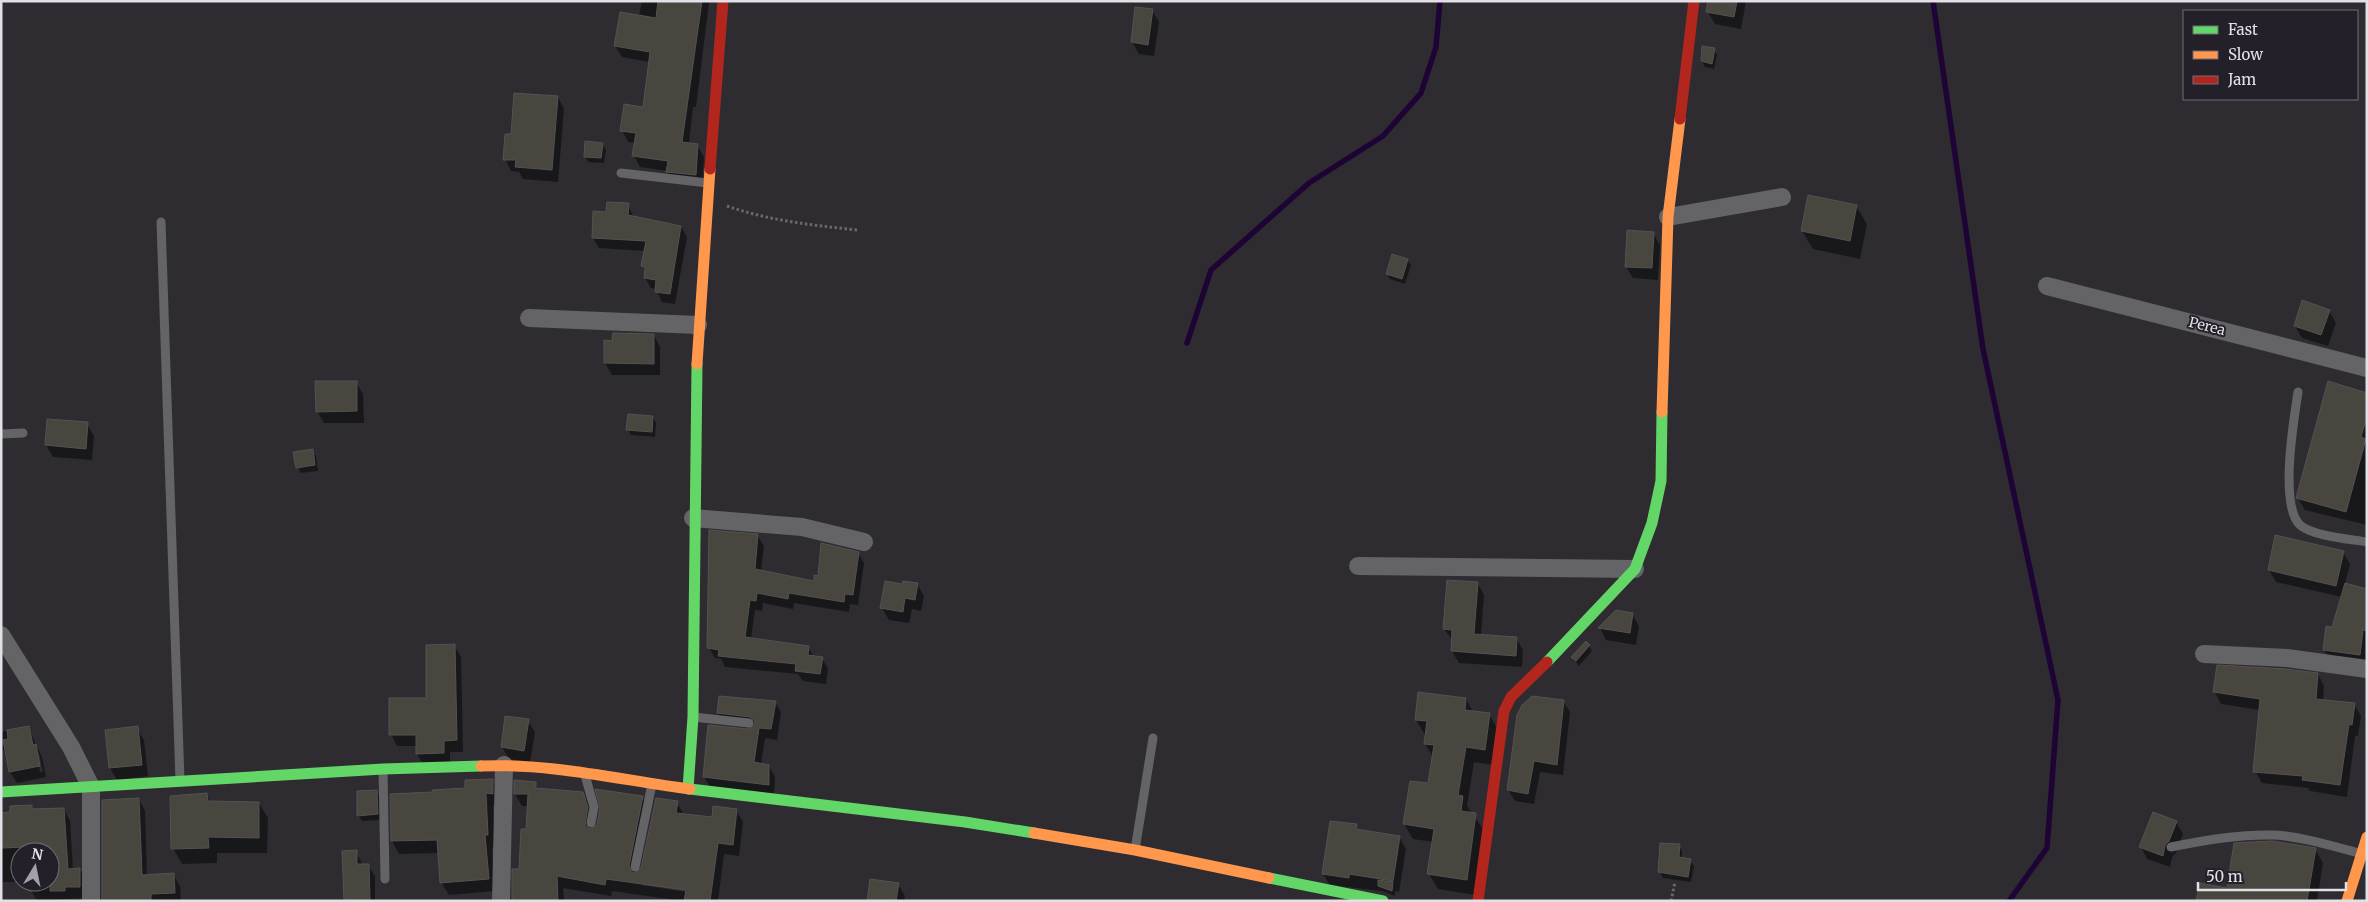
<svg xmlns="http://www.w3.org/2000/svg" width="2368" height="902" font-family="Merriweather,serif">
	<rect width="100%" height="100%" fill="#2e2c31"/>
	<path fill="#0007" fill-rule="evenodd" d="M 642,1 L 708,1 L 709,3 L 696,107 L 693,107 L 689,144 L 697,145 L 704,157 L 702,186 L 674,183 L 667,171 L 640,167 L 634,156 L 636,143 L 628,142 L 622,130 L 644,108 L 650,62 L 622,57 L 615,46 L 639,16 Z
		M 1708,1 L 1746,1 L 1741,29 L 1715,24 L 1708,12 Z
		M 1152,10 L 1159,22 L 1154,56 L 1139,54 L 1132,42 Z
		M 1714,49 L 1717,55 L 1714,69 L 1705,67 L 1702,61 Z
		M 558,97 L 564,109 L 558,182 L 523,179 L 519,172 L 511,171 L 505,159 L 512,135 Z
		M 602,144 L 606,150 L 604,163 L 588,162 L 585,156 Z
		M 628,205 L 634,218 L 681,227 L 687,237 L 675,304 L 662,302 L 656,289 L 651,288 L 645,278 L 646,272 L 643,266 L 645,251 L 599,248 L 593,238 L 607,213 Z
		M 1856,206 L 1867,224 L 1860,259 L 1813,249 L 1802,231 Z
		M 1653,233 L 1660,245 L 1658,280 L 1633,278 L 1626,267 Z
		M 1407,260 L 1411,265 L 1405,284 L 1390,279 L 1387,274 Z
		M 2329,311 L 2336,323 L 2328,346 L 2302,338 L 2295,326 Z
		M 654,335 L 660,347 L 660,375 L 612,375 L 605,363 L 614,342 Z
		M 356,382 L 363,394 L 364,423 L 324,423 L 317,411 Z
		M 2367,394 L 2367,525 L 2305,510 L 2298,498 Z
		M 653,417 L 656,423 L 655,437 L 631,435 L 628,430 Z
		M 87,424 L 94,436 L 92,460 L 53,457 L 46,445 Z
		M 312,451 L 316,456 L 318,471 L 300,473 L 295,453 Z
		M 757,535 L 764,546 L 761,571 L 815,582 L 858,553 L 864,563 L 858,605 L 850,604 L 849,612 L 794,603 L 793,609 L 763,603 L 762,611 L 755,610 L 751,639 L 808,647 L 814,657 L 822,658 L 828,669 L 826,684 L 803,681 L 798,674 L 725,667 L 721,659 L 715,658 L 709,648 Z
		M 2343,552 L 2350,564 L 2345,584 L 2367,590 L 2367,668 L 2331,662 L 2324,650 L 2333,629 L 2342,597 L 2276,582 L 2269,570 Z
		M 917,584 L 924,596 L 921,611 L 912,609 L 909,623 L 889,620 L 882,608 L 903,585 Z
		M 1478,584 L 1484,595 L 1481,636 L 1516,638 L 1523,650 L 1522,667 L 1459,663 L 1452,651 L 1453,641 L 1444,629 Z
		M 1616,611 L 1632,614 L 1639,626 L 1636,645 L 1606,640 L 1600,628 Z
		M 454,645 L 461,657 L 463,752 L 450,752 L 450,765 L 424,766 L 417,754 L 417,746 L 397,746 L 391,734 L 428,699 Z
		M 1589,646 L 1592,651 L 1579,666 L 1573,657 Z
		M 2318,674 L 2324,686 L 2323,701 L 2354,704 L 2361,716 L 2358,736 L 2355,736 L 2347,797 L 2310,791 L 2308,788 L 2262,783 L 2255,771 L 2260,710 L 2221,704 L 2215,692 Z
		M 1466,699 L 1473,712 L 1489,714 L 1498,730 L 1493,765 L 1474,762 L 1467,806 L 1484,830 L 1475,895 L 1438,889 L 1429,874 L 1433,842 L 1413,839 L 1404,824 L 1429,785 L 1433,757 L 1425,744 L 1425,735 L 1416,720 Z
		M 1563,701 L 1570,712 L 1563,775 L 1540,772 L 1534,804 L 1515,801 L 1508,790 Z
		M 775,702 L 781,712 L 777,740 L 765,738 L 761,765 L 769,766 L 775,777 L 774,795 L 710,787 L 704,777 L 753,727 L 724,724 L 718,713 Z
		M 528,721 L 535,732 L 530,762 L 509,759 L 502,747 Z
		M 28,727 L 42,757 L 46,777 L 17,783 L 10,772 L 7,757 L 4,751 L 1,751 L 1,732 ZM 36,751 L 39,754 L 43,772 L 40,772 Z
		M 137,728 L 144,740 L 148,776 L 117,780 L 110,768 Z
		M 492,780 L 500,793 L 500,806 L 493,806 L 495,847 L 492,848 L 495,891 L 449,895 L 441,882 L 439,853 L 399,854 L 392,841 L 391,795 L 434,794 L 466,789 Z
		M 535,783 L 539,790 L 582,793 L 590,805 L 594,820 L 593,829 L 642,797 L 649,809 L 636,873 L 642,869 L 677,803 L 684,815 L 713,818 L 736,810 L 743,822 L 739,856 L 724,854 L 718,901 L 683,901 L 612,891 L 611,896 L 563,888 L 564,901 L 512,901 L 514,870 L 520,870 L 527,831 L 529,806 L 522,806 L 515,794 ZM 644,883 L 692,890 L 692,893 L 641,885 Z
		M 376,791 L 380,797 L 380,820 L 362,821 L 358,815 Z
		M 207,795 L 211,802 L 259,803 L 268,818 L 267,853 L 217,853 L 217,863 L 182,864 L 173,848 Z
		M 139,799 L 145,811 L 147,876 L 173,874 L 180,886 L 181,901 L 103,901 Z
		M 31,806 L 34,810 L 64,809 L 70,821 L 73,870 L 80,869 L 86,881 L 86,898 L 37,901 L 32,892 L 31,882 L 50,882 L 50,852 L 20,852 L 20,882 L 1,882 L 1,814 L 11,814 Z
		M 2176,822 L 2183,834 L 2176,853 L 2172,857 L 2170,867 L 2147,859 L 2141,847 Z
		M 1356,826 L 1359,831 L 1399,837 L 1406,849 L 1399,892 L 1395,891 L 1395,896 L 1382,891 L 1330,885 L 1323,874 Z
		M 1679,845 L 1682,851 L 1682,859 L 1690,860 L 1694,866 L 1691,882 L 1663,878 L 1660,872 Z
		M 2315,849 L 2323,863 L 2317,901 L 2197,901 L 2228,890 Z
		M 356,852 L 363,865 L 368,865 L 375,876 L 375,901 L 345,901 Z
		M 898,884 L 905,896 L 904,901 L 868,901 Z"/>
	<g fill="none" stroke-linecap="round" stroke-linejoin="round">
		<path stroke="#1e0434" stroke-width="5.5" d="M 1933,1 L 1983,349 L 2058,700 L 2047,848 L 2009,901
			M 1187,343 L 1211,270 L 1309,183 L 1383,136 L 1421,93 L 1436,47 L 1440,1"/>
	</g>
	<path fill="#48463f" stroke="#545253" d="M 658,1 L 702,1 L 682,142 L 698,144 L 696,175 L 666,172 L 668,161 L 632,156 L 636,133 L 620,131 L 624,104 L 643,107 L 650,52 L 614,46 L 620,12 L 656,18 Z
		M 1708,1 L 1737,1 L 1734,17 L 1706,12 Z
		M 1135,7 L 1153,9 L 1148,45 L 1131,42 Z
		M 1702,46 L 1715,48 L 1712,64 L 1701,61 Z
		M 514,93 L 558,96 L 552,170 L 515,167 L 516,160 L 503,160 L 505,134 L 511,134 Z
		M 585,141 L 603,143 L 601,158 L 584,157 Z
		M 1808,195 L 1857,205 L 1850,241 L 1801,231 Z
		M 607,202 L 629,203 L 628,215 L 681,226 L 670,294 L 655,292 L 656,280 L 644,278 L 645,267 L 641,266 L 646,241 L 592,238 L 593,211 L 606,212 Z
		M 1627,230 L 1654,232 L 1652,268 L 1625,267 Z
		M 1392,254 L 1408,259 L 1402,279 L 1386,274 Z
		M 2302,300 L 2330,310 L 2321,335 L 2294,326 Z
		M 613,333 L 654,334 L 654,364 L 604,363 L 604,340 L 612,341 Z
		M 315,381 L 357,381 L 357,411 L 316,412 Z
		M 2328,381 L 2367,393 L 2367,416 L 2361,437 L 2366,439 L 2346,512 L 2296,498 Z
		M 628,414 L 653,416 L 652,432 L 626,430 Z
		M 47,419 L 88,422 L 86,449 L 45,445 Z
		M 313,449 L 315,465 L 296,468 L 293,452 Z
		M 709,530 L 758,534 L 755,569 L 814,581 L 814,575 L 818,576 L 821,543 L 859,552 L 853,595 L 845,594 L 844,602 L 789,593 L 788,599 L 757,593 L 756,601 L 750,600 L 745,637 L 809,646 L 808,655 L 823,657 L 820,674 L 795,671 L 796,664 L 718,656 L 719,650 L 707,648 Z
		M 2275,535 L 2344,551 L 2336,586 L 2268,570 Z
		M 1447,580 L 1478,582 L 1474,634 L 1517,637 L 1516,656 L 1451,651 L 1452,630 L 1443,629 Z
		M 885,581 L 902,584 L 903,581 L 918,583 L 915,600 L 905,598 L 903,612 L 880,608 Z
		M 2345,583 L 2367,589 L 2367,631 L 2363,630 L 2360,655 L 2323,650 L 2326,626 L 2332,627 Z
		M 1616,610 L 1633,613 L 1630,633 L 1598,628 Z
		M 1586,641 L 1590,645 L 1576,661 L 1571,657 Z
		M 455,644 L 457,740 L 444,741 L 444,753 L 416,754 L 416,735 L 389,735 L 389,698 L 426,698 L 426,645 Z
		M 2217,665 L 2286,669 L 2318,673 L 2316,699 L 2355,703 L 2352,725 L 2349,724 L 2340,785 L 2302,780 L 2303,776 L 2253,772 L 2260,699 L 2213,692 Z
		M 1418,692 L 1466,698 L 1465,710 L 1490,713 L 1485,750 L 1466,747 L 1458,795 L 1463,796 L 1461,811 L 1476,813 L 1467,880 L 1427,874 L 1434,829 L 1403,824 L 1410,781 L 1428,783 L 1434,745 L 1424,744 L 1427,721 L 1415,720 Z
		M 719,696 L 776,701 L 771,729 L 759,728 L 754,762 L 769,765 L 769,785 L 703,777 L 708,725 L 748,729 L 755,724 L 754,720 L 750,717 L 717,713 Z
		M 1532,696 L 1564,700 L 1557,765 L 1534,761 L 1528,794 L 1507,790 L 1517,715 L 1522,705 Z
		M 505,716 L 529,719 L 524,751 L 501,747 Z
		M 29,726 L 33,745 L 36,744 L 40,766 L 9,772 L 3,740 L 8,739 L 7,730 Z
		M 138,726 L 142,765 L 109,768 L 105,730 Z
		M 493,779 L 493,794 L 486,793 L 488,835 L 485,835 L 489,879 L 440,883 L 437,840 L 391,841 L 390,794 L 433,792 L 432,790 L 465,788 L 465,780 Z
		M 514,780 L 536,782 L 536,788 L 583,792 L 588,807 L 585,825 L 590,829 L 597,825 L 600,808 L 595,789 L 643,796 L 629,866 L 631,871 L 634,873 L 641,868 L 656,798 L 678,801 L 676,813 L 712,817 L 713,806 L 737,809 L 733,845 L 718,843 L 710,901 L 684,901 L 686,890 L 606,879 L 605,885 L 557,876 L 558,901 L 512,901 L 512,869 L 519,869 L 521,829 L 526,829 L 528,794 L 514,794 Z
		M 377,790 L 378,814 L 357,816 L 357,791 Z
		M 207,793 L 208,801 L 259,802 L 259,838 L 208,837 L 209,848 L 171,849 L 170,796 Z
		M 139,798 L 142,875 L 174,873 L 175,893 L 151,894 L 151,901 L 102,901 L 102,800 Z
		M 32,805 L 32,809 L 64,808 L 68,869 L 80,868 L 80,887 L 65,887 L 65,891 L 50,891 L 50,846 L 1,848 L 1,813 L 10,812 L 10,806 Z
		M 2153,812 L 2177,821 L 2169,841 L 2165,845 L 2163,856 L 2139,847 Z
		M 1330,821 L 1357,824 L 1356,829 L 1400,836 L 1393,881 L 1349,874 L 1349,878 L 1322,874 Z
		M 2272,841 L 2316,848 L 2307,901 L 2196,901 L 2200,883 L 2227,888 L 2234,843 Z
		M 1660,843 L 1680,844 L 1679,857 L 1691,859 L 1688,877 L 1658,872 Z
		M 357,850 L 357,864 L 369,864 L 370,901 L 344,901 L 342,851 Z
		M 870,879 L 899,883 L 896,901 L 867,901 Z
		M 1378,880 L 1393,882 L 1392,891 L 1378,886 Z"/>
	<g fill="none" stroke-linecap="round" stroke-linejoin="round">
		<path stroke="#6a686b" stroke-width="3" stroke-dasharray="2.5 2.5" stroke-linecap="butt" d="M 727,206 C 770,221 812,225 857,230
			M 1671,901 L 1675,882"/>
		<path stroke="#646366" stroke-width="9" d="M 621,173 L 708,183
			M 161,222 L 180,781
			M 2298,392 C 2294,419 2279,505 2300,525 C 2312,536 2350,539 2367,542
			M 1,434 L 23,433
			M 693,717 L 749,723
			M 383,769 L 385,879
			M 585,775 L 594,807 L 591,823
			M 2171,847 C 2206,840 2240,834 2275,835 C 2303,837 2332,846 2359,853
			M 1135,850 L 1153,738
			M 635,867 L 652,784"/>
		<path stroke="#646366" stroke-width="18" d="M 1668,217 L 1782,197
			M 2047,286 L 2367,368
			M 529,318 L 698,325
			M 693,518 L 802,527 L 864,542
			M 1358,566 L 1635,569
			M 1,635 L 71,747 L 91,787 L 91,901
			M 2204,654 L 2287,658 L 2367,669
			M 501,901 L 504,765"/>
		<path stroke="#63d668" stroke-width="11" d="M 1547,662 L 1635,569 L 1652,523 L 1661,481 L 1662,412
			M 688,789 L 693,717 L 697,364
			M 690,789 L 965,822 L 1034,833
			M 1,792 L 383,769 L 481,766
			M 1269,878 L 1383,901"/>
		<path stroke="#ff974d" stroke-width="11" d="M 697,364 L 710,169
			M 1662,412 L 1668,217 L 1680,119
			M 481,766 C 551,763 621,780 690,789
			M 1034,833 L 1135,850 L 1269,878
			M 2347,901 L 2367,837"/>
		<path stroke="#b3261e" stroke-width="11" d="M 1680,119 L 1694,1
			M 710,169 L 723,1
			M 1478,901 L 1504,711 L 1511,697 L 1547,662"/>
	</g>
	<g text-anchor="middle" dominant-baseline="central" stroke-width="4" stroke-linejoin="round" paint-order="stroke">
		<g font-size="14" fill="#e2e0e7" stroke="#24202a">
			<text transform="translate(2207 326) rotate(14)">Perea</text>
		</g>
	</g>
	<rect width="2368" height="902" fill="none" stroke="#e2e0e7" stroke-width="5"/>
	<rect x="2183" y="10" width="175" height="90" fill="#24202a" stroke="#706d76"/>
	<rect x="2193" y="26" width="25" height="8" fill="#63d668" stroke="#706d76"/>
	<text x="2228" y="35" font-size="15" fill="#e2e0e7">Fast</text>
	<rect x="2193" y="51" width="25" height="8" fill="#ff974d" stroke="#706d76"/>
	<text x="2228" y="60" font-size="15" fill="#e2e0e7">Slow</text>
	<rect x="2193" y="76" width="25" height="8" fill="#b3261e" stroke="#706d76"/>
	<text x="2228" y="85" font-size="15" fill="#e2e0e7">Jam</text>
	<g transform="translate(35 867) rotate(10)"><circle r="24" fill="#24202a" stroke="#706d76"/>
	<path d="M0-4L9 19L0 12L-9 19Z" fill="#a3a1a7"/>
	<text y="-8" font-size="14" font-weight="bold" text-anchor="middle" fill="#e2e0e7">N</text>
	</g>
	<path d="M2198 882v8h148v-8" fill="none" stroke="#e2e0e7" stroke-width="2.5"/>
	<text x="2206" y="882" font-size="15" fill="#e2e0e7" stroke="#24202a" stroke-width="4" paint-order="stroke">50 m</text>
</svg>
